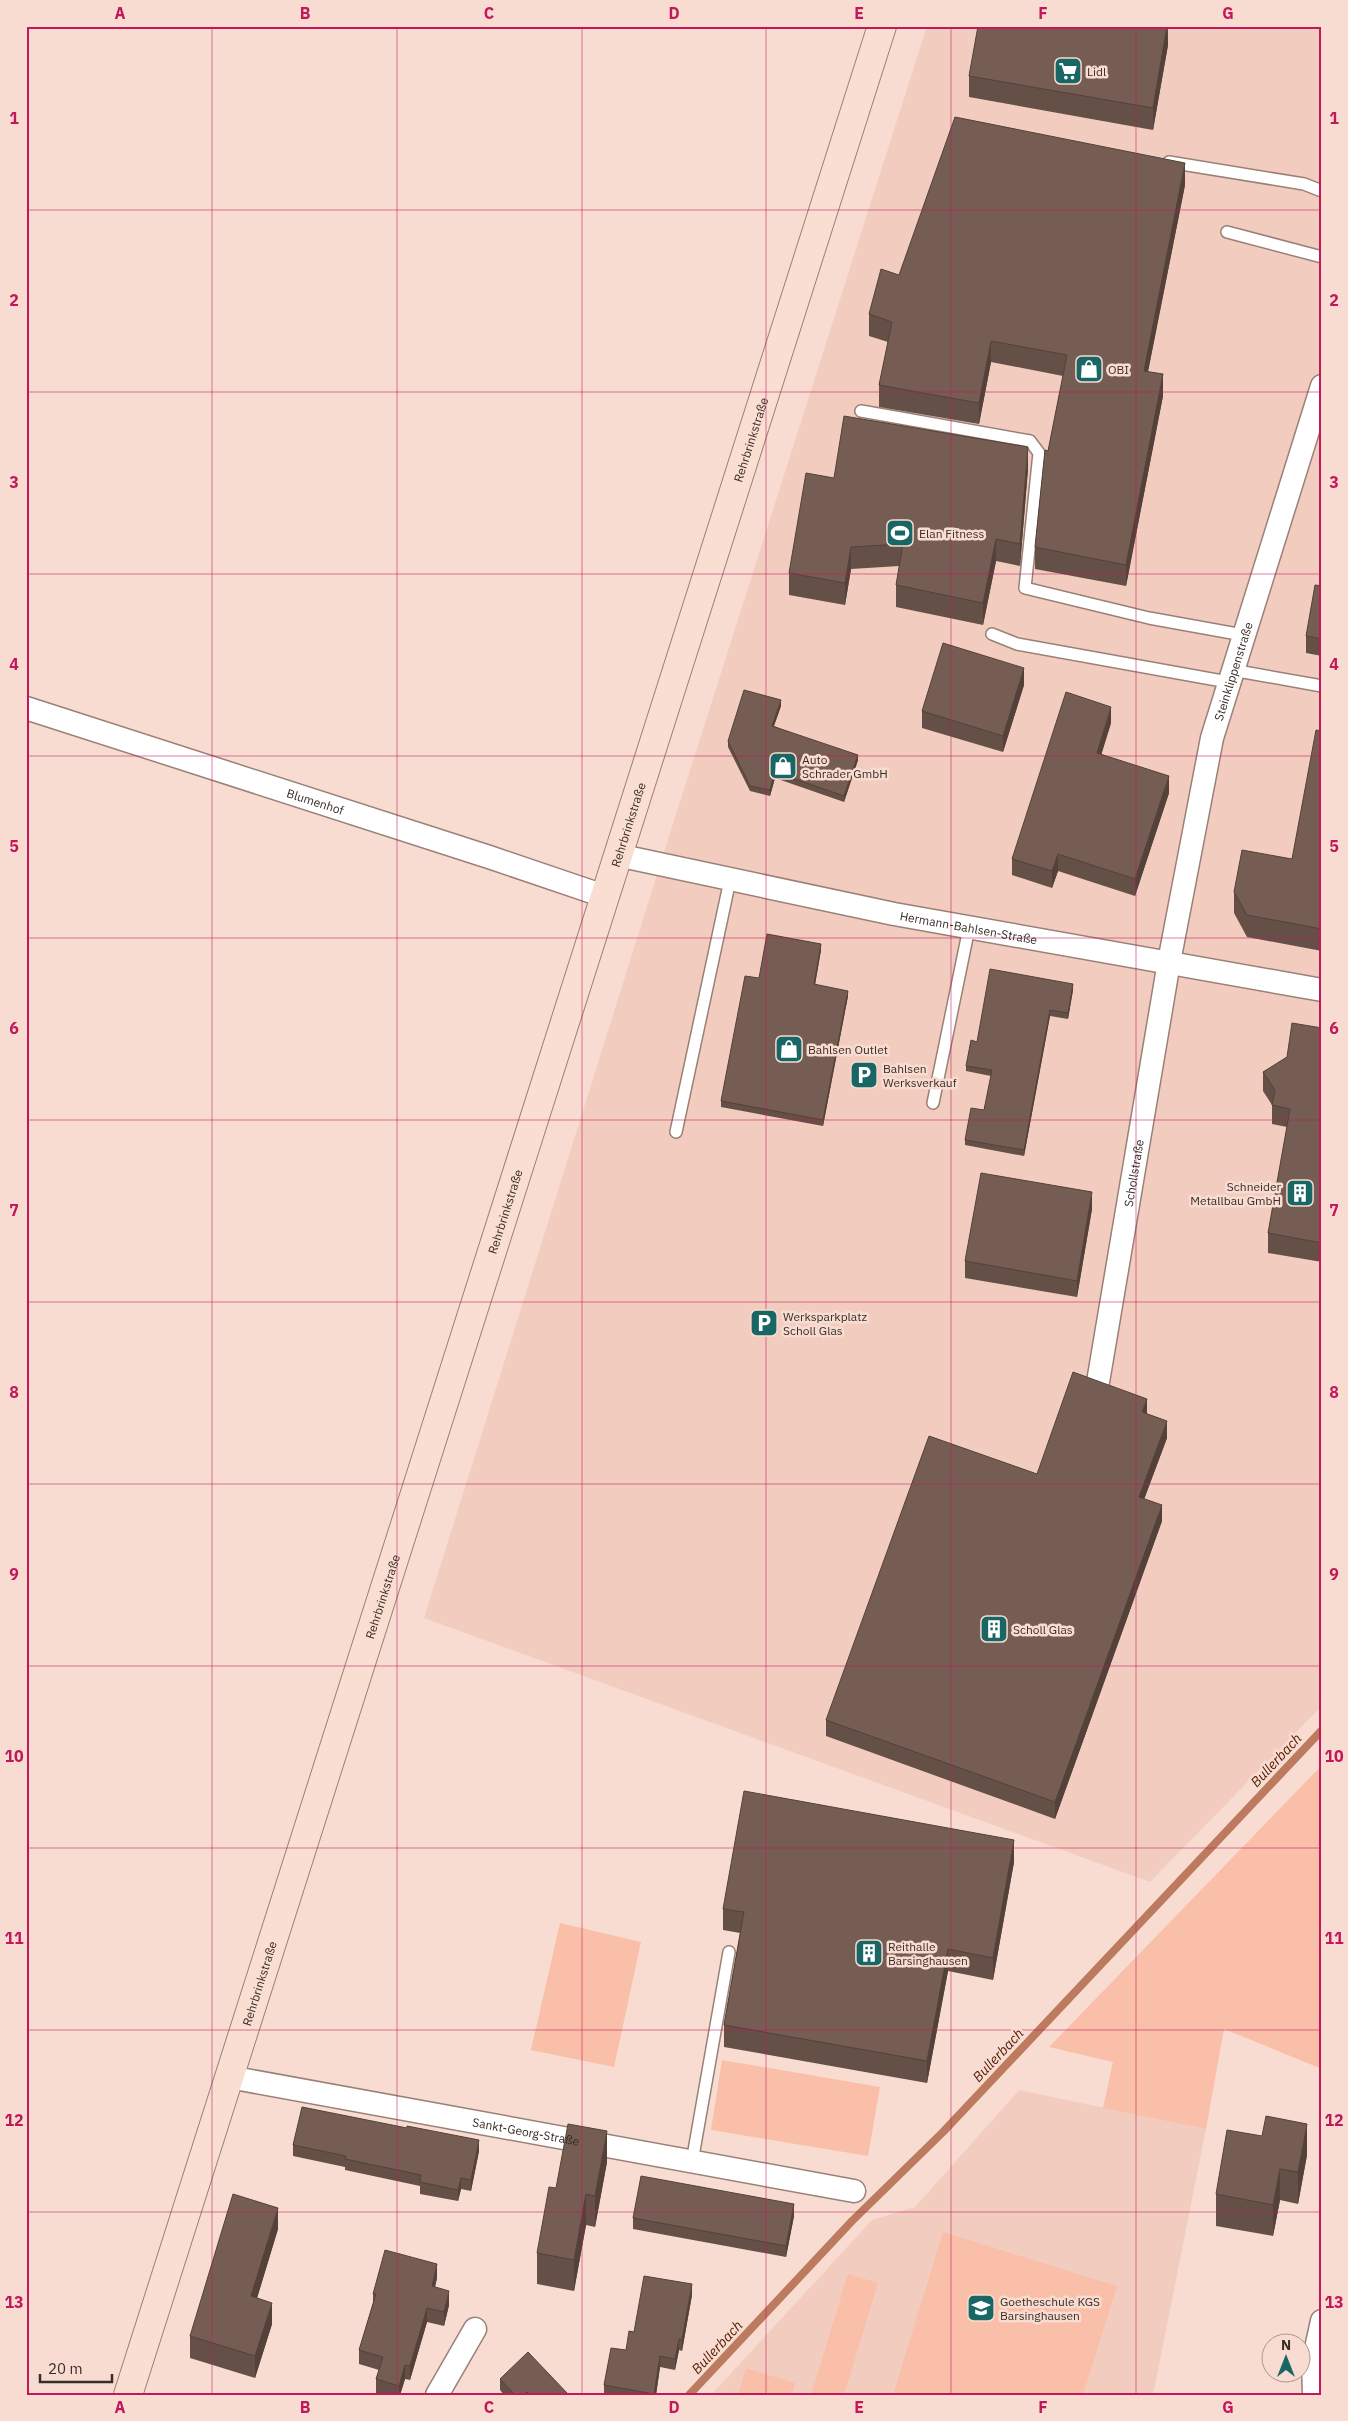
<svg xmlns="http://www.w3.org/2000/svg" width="1348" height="2421" font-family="'IBM Plex Sans',sans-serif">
	<rect width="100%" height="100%" fill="#f9dcd1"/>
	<path fill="#f2cdbf" d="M 927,26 L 1322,26 L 1322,1706 L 1150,1882 L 424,1618 L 670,833 Z
		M 1019,2090 L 1206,2129 L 1153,2395 L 711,2395 L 872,2220 L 915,2207 Z"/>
	<path fill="#f9bfa8" d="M 1322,1765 L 1322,2069 L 1224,2029 L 1206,2129 L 1103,2108 L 1113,2062 L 1049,2047 Z
		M 560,1923 L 641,1942 L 614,2067 L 531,2050 Z
		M 722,2060 L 880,2087 L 868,2156 L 711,2130 Z
		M 943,2232 L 1117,2286 L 1083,2395 L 893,2395 Z
		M 848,2274 L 878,2283 L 844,2395 L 811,2395 Z
		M 746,2368 L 795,2383 L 792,2395 L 738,2395 Z"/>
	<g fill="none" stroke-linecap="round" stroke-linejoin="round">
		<path stroke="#bc7b5f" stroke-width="8" d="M 689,2395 L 852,2221 L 943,2132 L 1322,1730"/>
		<defs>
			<path id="lane" d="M 1169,162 L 1304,184 L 1322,191
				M 1227,232 L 1322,257
				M 861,411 L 1030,441 L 1039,453 L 1025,588 L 1149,618 L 1243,635
				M 992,634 L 1017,644 L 1228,682
				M 1232,670 L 1322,686
				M 933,1103 L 969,928
				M 676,1132 L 730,880
				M 692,2162 L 729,1952"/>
			<g id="street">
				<path id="s1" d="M 26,708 L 489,857 L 604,896"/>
				<path id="s2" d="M 617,855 L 894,914 L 1322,990"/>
				<path id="s3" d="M 1098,1382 L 1169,962 L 1212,738 L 1322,386"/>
				<path id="s4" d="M 229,2077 L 854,2191"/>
				<path d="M 437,2395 L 475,2329"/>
				<path d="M 1314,2395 L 1313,2362 L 1322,2321"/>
			</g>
			<g id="secondary">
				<path id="s5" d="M 128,2395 L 882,26"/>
			</g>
		</defs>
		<use href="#lane" stroke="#9a8076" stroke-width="14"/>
		<use href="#street" stroke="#9a8076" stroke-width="25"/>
		<use href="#secondary" stroke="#9a8076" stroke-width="30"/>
		<use href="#lane" stroke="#fff" stroke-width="11"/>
		<use href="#street" stroke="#fff" stroke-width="22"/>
		<use href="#secondary" stroke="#fbded2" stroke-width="28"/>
	</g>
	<path fill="#655047" d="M 1168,26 L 1168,45 L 1153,130 L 969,97 L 969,76 Z
		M 1185,185 L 1148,371 L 1163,396 L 1126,586 L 1035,569 L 1035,547 L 1048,451 L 1063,376 L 991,362 L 979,424 L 879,407 L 879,385 L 888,342 L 869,336 L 869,314 L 899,275 Z
		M 1028,469 L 1020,566 L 996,561 L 983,625 L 896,607 L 896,585 L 899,566 L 851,569 L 845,605 L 789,595 L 789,573 L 834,478 Z
		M 1322,586 L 1322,656 L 1306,653 L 1306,636 Z
		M 1024,685 L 1003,752 L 922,728 L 922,711 Z
		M 781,706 L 774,726 L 858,760 L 844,802 L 775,778 L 770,796 L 750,791 L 728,747 L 728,741 Z
		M 1111,723 L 1101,754 L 1169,793 L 1135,896 L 1058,871 L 1052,888 L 1012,875 L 1012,859 Z
		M 1322,731 L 1322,951 L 1247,937 L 1234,913 L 1234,892 L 1292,859 Z
		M 821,950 L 815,985 L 848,996 L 823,1126 L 721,1107 L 721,1101 L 759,978 Z
		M 1073,990 L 1068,1019 L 1050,1016 L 1024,1156 L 965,1145 L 965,1140 L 984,1110 L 991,1076 L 966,1071 L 966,1066 L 977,1042 Z
		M 1322,1028 L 1322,1262 L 1268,1253 L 1268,1233 L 1287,1127 L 1272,1124 L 1272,1105 L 1263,1091 L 1263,1072 L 1287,1057 Z
		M 1092,1209 L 1077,1297 L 965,1278 L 965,1261 Z
		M 1147,1414 L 1167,1438 L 1144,1499 L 1162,1521 L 1055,1819 L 826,1736 L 826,1720 Z
		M 1014,1862 L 993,1980 L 948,1971 L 927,2083 L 724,2047 L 724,2025 L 740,1933 L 723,1930 L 723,1909 Z
		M 293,2145 L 479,2151 L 471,2191 L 461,2189 L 458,2201 L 420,2194 L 420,2186 L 345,2170 L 345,2167 L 293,2156 Z
		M 1307,2155 L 1298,2204 L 1280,2200 L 1273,2236 L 1216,2226 L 1216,2194 Z
		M 607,2162 L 595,2227 L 586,2225 L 574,2291 L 537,2284 L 537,2253 Z
		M 794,2216 L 786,2257 L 633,2229 L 633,2218 Z
		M 278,2229 L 257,2298 L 272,2324 L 255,2378 L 190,2358 L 190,2336 Z
		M 437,2278 L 435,2287 L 449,2305 L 444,2326 L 427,2322 L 410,2380 L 405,2379 L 400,2395 L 383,2395 L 376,2393 L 376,2379 L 379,2370 L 359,2364 L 359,2350 L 373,2303 L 373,2294 Z
		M 692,2295 L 682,2351 L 679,2350 L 675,2370 L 660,2367 L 656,2395 L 604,2395 L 604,2385 L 626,2350 L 634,2332 Z
		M 500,2379 L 568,2395 L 504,2395 L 500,2390 Z"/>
	<path fill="#53413a" d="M 1167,26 L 1168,45 L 1153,130 L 1153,108 Z
		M 1185,163 L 1185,185 L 1144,392 L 1144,371 Z
		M 991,341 L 991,362 L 979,424 L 979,403 Z
		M 1163,374 L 1163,396 L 1126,586 L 1126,565 Z
		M 1028,447 L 1028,469 L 1020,566 L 1020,544 Z
		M 996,539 L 996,561 L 983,625 L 983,603 Z
		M 851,547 L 851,569 L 845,605 L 845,583 Z
		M 1024,668 L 1024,685 L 1003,752 L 1003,736 Z
		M 781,700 L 781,706 L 772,731 L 772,726 Z
		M 1111,707 L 1111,723 L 1097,769 L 1097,753 Z
		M 858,755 L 858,760 L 844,802 L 844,796 Z
		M 775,772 L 775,778 L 770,796 L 770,790 Z
		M 1169,776 L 1169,793 L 1135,896 L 1135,879 Z
		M 1058,854 L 1058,871 L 1052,888 L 1052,871 Z
		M 821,944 L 821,950 L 814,990 L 814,984 Z
		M 1073,984 L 1073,990 L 1068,1019 L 1068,1013 Z
		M 848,991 L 848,996 L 823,1126 L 823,1120 Z
		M 1050,1010 L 1050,1016 L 1024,1156 L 1024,1150 Z
		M 1092,1192 L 1092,1209 L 1077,1297 L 1077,1281 Z
		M 1147,1399 L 1147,1415 L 1142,1412 Z
		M 1167,1421 L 1167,1438 L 1139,1513 L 1139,1497 Z
		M 1162,1505 L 1162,1521 L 1055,1819 L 1055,1802 Z
		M 1014,1840 L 1014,1862 L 993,1980 L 993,1958 Z
		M 948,1949 L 948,1971 L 927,2083 L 927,2061 Z
		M 1307,2124 L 1307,2155 L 1298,2204 L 1298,2172 Z
		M 607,2131 L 607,2162 L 595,2227 L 595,2196 Z
		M 479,2140 L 479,2151 L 471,2191 L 471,2180 Z
		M 1280,2169 L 1280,2200 L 1273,2236 L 1273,2205 Z
		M 461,2178 L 461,2189 L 458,2201 L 458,2190 Z
		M 586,2194 L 586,2225 L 574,2291 L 574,2260 Z
		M 794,2204 L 794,2216 L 786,2257 L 786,2246 Z
		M 278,2208 L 278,2229 L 251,2318 L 251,2296 Z
		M 437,2264 L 437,2278 L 432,2300 L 432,2286 Z
		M 692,2284 L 692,2295 L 682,2351 L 682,2340 Z
		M 449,2291 L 449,2305 L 444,2326 L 444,2312 Z
		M 272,2303 L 272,2324 L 255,2378 L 255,2356 Z
		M 427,2308 L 427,2322 L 410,2380 L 410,2366 Z
		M 679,2339 L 679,2350 L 675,2370 L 675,2359 Z
		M 660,2356 L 660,2367 L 656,2395 L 654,2395 Z
		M 405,2365 L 405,2379 L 400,2395 L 399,2395 L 399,2386 Z"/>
	<path fill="#765d53" stroke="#53413a" d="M 978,26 L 1167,26 L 1153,108 L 969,76 Z
		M 955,117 L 1185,163 L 1144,371 L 1163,374 L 1126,565 L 1035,547 L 1045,450 L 1048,451 L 1067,355 L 991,341 L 979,403 L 879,385 L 892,322 L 869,314 L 881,269 L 899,275 Z
		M 844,416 L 1028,447 L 1020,544 L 996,539 L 983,603 L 896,585 L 903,544 L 851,547 L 845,583 L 789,573 L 806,473 L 834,478 Z
		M 1315,585 L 1322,586 L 1322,639 L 1306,636 Z
		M 943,643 L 1024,668 L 1003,736 L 922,711 Z
		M 744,690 L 781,700 L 772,726 L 858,755 L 844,796 L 775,772 L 770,790 L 750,786 L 728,741 Z
		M 1066,692 L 1111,707 L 1097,753 L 1169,776 L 1135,879 L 1058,854 L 1052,871 L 1012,859 Z
		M 1316,730 L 1322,731 L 1322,929 L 1247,915 L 1234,892 L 1242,850 L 1292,859 Z
		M 767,934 L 821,944 L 814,984 L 848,991 L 823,1120 L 721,1101 L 745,976 L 759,978 Z
		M 990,969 L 1073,984 L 1068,1013 L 1050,1010 L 1024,1150 L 965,1140 L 971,1108 L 984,1110 L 992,1070 L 966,1066 L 971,1040 L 977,1042 Z
		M 1292,1023 L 1322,1028 L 1322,1243 L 1268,1233 L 1290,1109 L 1272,1105 L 1275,1090 L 1263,1072 L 1287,1057 Z
		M 981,1173 L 1092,1192 L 1077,1281 L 965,1261 Z
		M 1073,1372 L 1147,1399 L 1142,1412 L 1167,1421 L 1139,1497 L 1162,1505 L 1055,1802 L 826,1720 L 929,1436 L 1037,1474 Z
		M 744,1791 L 1014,1840 L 993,1958 L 948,1949 L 927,2061 L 724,2025 L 744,1912 L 723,1909 Z
		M 302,2107 L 407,2128 L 407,2126 L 479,2140 L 471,2180 L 461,2178 L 458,2190 L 420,2182 L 421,2175 L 345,2159 L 346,2156 L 293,2145 Z
		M 1266,2116 L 1307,2124 L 1298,2172 L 1280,2169 L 1273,2205 L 1216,2194 L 1227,2130 L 1262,2136 Z
		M 568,2124 L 607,2131 L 595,2196 L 586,2194 L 574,2260 L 537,2253 L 549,2187 L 556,2188 Z
		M 641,2176 L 794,2204 L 786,2246 L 633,2218 Z
		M 233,2194 L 278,2208 L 251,2296 L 272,2303 L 255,2356 L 190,2336 Z
		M 385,2250 L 437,2264 L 432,2286 L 449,2291 L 444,2312 L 427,2308 L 410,2366 L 405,2365 L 399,2386 L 376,2379 L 383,2357 L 359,2350 L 376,2294 L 373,2294 Z
		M 644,2276 L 692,2284 L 682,2340 L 679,2339 L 675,2359 L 660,2356 L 654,2394 L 604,2385 L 611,2348 L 626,2350 L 629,2331 L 634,2332 Z
		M 528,2352 L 568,2394 L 567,2395 L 530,2395 L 527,2392 L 524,2395 L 515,2395 L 500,2379 Z"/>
	<path fill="none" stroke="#c2185b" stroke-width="1" stroke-opacity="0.55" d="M 212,26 L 212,2395M 397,26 L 397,2395M 582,26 L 582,2395M 766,26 L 766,2395M 951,26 L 951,2395M 1136,26 L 1136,2395M 26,210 L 1322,210M 26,392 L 1322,392M 26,574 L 1322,574M 26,756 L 1322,756M 26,938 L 1322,938M 26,1120 L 1322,1120M 26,1302 L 1322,1302M 26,1484 L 1322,1484M 26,1666 L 1322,1666M 26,1848 L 1322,1848M 26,2030 L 1322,2030M 26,2212 L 1322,2212"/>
	<defs>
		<symbol id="supermarket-square" viewBox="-11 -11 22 22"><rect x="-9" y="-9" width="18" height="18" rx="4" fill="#196765" stroke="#f9dcd1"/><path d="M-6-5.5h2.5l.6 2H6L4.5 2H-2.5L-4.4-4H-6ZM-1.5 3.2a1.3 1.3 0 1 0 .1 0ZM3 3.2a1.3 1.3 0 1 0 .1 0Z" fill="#fff"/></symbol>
		<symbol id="shop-square" viewBox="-11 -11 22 22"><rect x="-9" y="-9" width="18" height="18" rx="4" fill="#196765" stroke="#f9dcd1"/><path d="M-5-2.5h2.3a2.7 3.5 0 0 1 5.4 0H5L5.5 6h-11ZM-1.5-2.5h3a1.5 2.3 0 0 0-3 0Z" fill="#fff"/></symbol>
		<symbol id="stadium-square" viewBox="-11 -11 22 22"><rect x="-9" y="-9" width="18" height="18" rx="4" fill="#196765" stroke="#f9dcd1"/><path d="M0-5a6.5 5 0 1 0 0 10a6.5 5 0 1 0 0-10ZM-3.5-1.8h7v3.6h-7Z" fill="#fff"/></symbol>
		<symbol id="parking-square" viewBox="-11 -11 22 22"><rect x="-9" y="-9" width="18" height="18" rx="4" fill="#196765" stroke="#f9dcd1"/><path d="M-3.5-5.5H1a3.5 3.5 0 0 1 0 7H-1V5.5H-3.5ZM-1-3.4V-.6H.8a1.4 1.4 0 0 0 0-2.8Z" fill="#fff"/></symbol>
		<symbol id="building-square" viewBox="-11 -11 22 22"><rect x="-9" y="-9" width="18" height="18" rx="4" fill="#196765" stroke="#f9dcd1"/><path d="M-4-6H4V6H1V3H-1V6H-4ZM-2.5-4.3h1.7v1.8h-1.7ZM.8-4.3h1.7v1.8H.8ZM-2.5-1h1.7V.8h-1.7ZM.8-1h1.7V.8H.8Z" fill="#fff"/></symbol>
		<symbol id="school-square" viewBox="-11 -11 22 22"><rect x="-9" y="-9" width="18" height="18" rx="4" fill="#196765" stroke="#f9dcd1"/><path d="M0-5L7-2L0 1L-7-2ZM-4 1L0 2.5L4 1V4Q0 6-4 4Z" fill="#fff"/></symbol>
	</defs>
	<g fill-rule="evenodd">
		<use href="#supermarket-square" x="1052" y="55" width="32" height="32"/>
		<use href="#shop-square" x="1073" y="353" width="32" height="32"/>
		<use href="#stadium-square" x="884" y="517" width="32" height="32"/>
		<use href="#shop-square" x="767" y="750" width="32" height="32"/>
		<use href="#shop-square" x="773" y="1033" width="32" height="32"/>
		<use href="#parking-square" x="848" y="1059" width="32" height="32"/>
		<use href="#building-square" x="1284" y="1177" width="32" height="32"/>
		<use href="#parking-square" x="748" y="1307" width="32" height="32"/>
		<use href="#building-square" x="978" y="1613" width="32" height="32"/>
		<use href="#building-square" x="853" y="1937" width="32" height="32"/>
		<use href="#school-square" x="965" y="2292" width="32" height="32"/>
	</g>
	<g text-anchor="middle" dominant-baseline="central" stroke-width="5" stroke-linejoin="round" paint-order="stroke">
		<g font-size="12" fill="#382d28" stroke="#f9dcd1" text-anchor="start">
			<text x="1087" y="71">Lidl</text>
			<text x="1108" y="369">OBI</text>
			<text x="919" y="533">Elan Fitness</text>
			<text x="802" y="759">Auto<tspan x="802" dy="14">Schrader GmbH</tspan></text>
			<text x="808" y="1049">Bahlsen Outlet</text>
			<text x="883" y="1068">Bahlsen<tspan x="883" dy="14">Werksverkauf</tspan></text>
			<text x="1281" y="1186" text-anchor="end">Schneider<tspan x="1281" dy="14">Metallbau GmbH</tspan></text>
			<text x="783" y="1316">Werksparkplatz<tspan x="783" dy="14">Scholl Glas</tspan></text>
			<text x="1013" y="1629">Scholl Glas</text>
			<text x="888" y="1946">Reithalle<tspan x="888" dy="14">Barsinghausen</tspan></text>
			<text x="1000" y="2301">Goetheschule KGS<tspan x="1000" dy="14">Barsinghausen</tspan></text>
		</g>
		<g font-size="12" fill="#382d28" stroke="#f9dcd1">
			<text stroke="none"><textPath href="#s5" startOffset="2052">Rehrbrinkstraße</textPath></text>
			<text stroke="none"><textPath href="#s3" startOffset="724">Steinklippenstraße</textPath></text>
			<text stroke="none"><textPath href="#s1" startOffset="304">Blumenhof</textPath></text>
			<text stroke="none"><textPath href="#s5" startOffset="1648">Rehrbrinkstraße</textPath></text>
			<text stroke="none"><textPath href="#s2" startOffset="359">Hermann-Bahlsen-Straße</textPath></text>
			<text stroke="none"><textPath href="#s3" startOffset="212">Schollstraße</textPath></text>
			<text stroke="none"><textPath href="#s5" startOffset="1242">Rehrbrinkstraße</textPath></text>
			<text stroke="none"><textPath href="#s5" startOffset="838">Rehrbrinkstraße</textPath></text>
			<text stroke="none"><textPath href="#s5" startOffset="432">Rehrbrinkstraße</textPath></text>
			<text stroke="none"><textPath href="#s4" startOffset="302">Sankt-Georg-Straße</textPath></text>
		</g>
		<g font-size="14" font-style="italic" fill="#501a00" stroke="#f9dcd1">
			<text transform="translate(1276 1760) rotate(-47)">Bullerbach</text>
			<text transform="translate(998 2055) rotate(-47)">Bullerbach</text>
			<text transform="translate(717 2347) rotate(-47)">Bullerbach</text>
		</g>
	</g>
	<rect width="1348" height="2421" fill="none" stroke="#f9dcd1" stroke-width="55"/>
	<g transform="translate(1286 2358)"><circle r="24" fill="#f9dcd1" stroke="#ac968d"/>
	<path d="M0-4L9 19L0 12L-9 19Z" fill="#196765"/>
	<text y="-8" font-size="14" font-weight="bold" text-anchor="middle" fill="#382d28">N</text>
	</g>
	<path d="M40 2374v8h72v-8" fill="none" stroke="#382d28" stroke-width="2.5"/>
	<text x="48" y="2374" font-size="15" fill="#382d28" stroke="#f9dcd1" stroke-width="4" paint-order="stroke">20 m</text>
	<rect x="28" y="28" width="1292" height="2366" fill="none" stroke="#c2185b" stroke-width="2"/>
	<g font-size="16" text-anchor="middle" font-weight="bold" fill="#c2185b">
		<text x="120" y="19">A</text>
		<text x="305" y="19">B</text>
		<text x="489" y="19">C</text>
		<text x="674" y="19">D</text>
		<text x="859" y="19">E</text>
		<text x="1043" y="19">F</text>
		<text x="1228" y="19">G</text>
		<text x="14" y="124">1</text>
		<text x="1334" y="124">1</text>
		<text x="14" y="306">2</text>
		<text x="1334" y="306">2</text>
		<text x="14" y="488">3</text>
		<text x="1334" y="488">3</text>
		<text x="14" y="670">4</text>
		<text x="1334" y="670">4</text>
		<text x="14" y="852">5</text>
		<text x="1334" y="852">5</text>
		<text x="14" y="1034">6</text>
		<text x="1334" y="1034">6</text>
		<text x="14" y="1216">7</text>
		<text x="1334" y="1216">7</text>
		<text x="14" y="1398">8</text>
		<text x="1334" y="1398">8</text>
		<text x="14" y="1580">9</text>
		<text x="1334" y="1580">9</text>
		<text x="14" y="1762">10</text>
		<text x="1334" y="1762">10</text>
		<text x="14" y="1944">11</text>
		<text x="1334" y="1944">11</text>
		<text x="14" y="2126">12</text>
		<text x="1334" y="2126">12</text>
		<text x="14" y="2308">13</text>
		<text x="1334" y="2308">13</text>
		<text x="120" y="2413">A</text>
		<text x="305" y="2413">B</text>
		<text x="489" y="2413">C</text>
		<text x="674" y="2413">D</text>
		<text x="859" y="2413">E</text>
		<text x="1043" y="2413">F</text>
		<text x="1228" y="2413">G</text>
	</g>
</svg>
